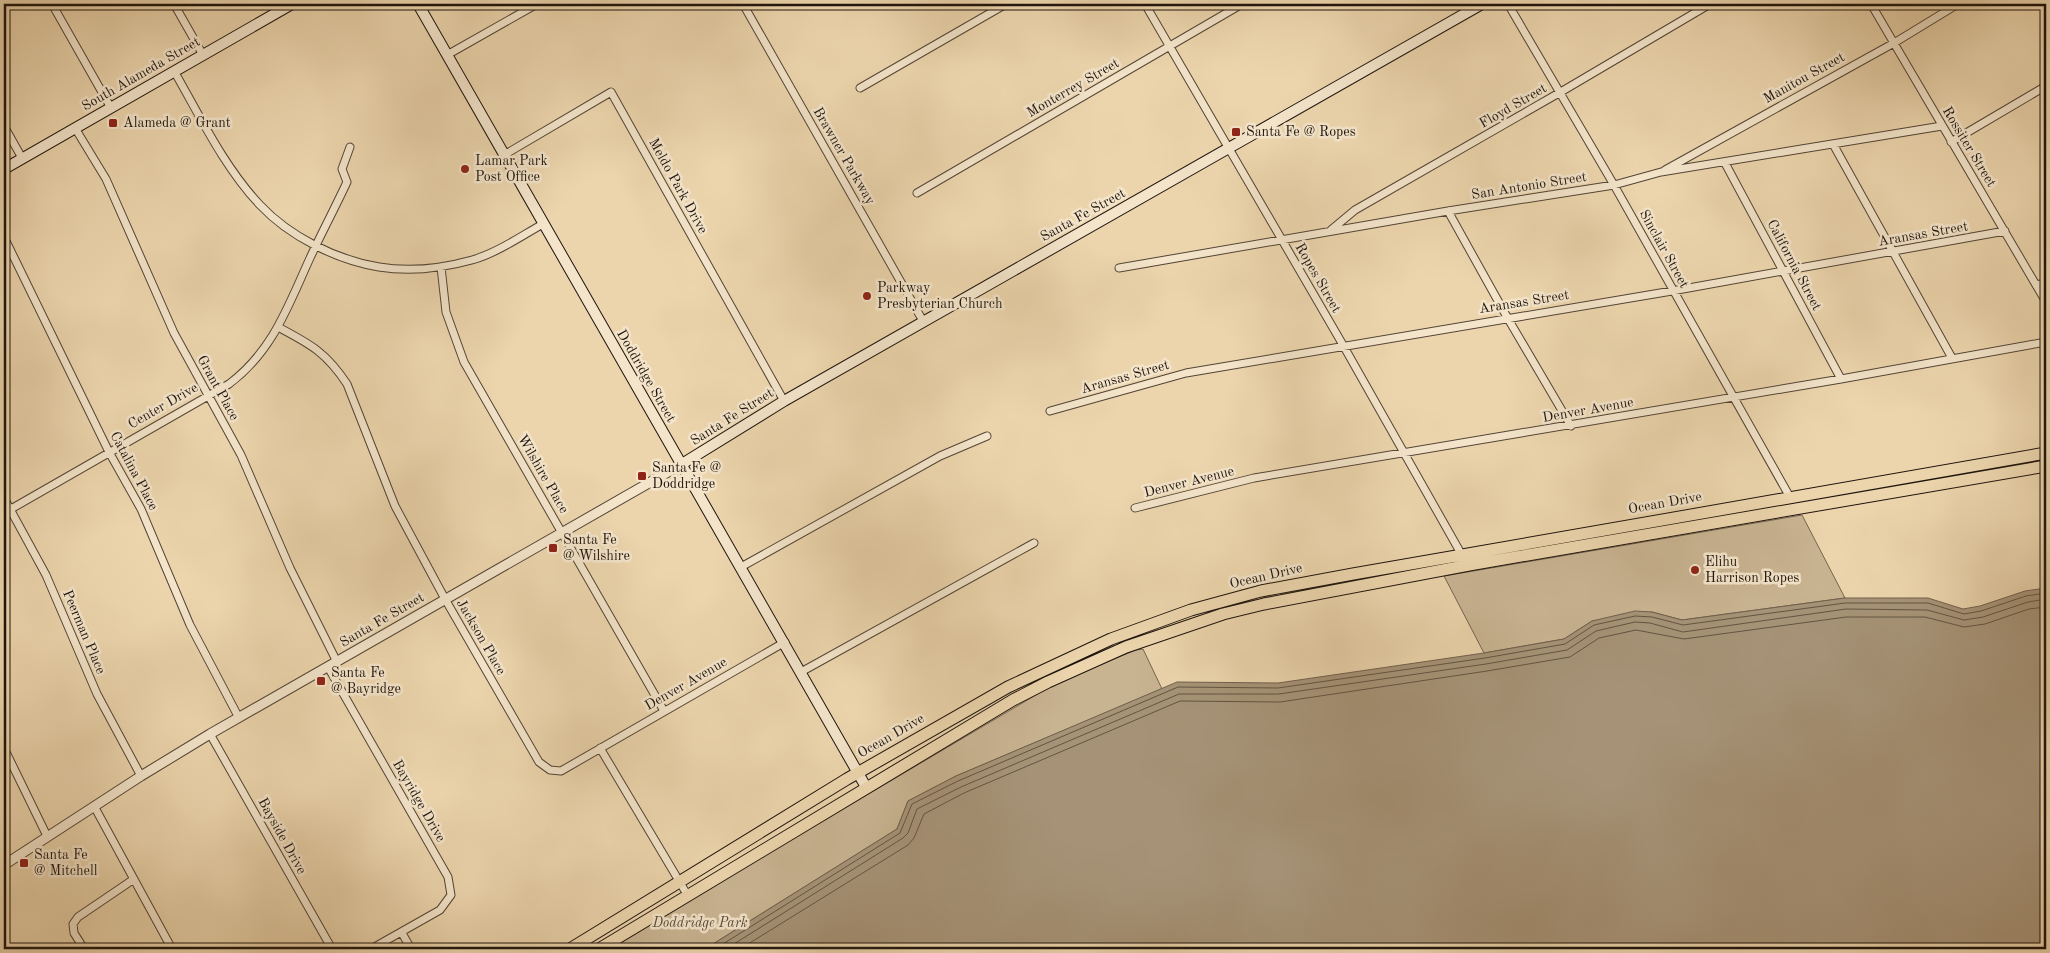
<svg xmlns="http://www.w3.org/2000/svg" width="2050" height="953" font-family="'Old Standard TT',serif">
	<rect width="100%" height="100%" fill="#ecd5ad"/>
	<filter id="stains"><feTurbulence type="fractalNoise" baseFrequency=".004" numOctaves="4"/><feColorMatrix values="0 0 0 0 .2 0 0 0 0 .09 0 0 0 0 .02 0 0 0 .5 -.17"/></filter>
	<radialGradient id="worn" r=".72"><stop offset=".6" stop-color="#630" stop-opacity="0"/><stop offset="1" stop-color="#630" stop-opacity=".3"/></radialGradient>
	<path fill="#c9b492" stroke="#746450" d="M 1802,515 L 1845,598 L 1682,620 L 1652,612 L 1592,621 L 1564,639 L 1484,653 L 1444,576 Z
		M 1143,649 L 1162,689 L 956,776 L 908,801 L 897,829 L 705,949 L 606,949 L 1041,692 L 1080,673 L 1136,650 Z"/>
	<path fill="#a69377" stroke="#70604d" d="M 2046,588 L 2046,949 L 705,949 L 897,829 L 908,801 L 956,776 L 1177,682 L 1278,683 L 1484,653 L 1564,639 L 1592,621 L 1635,611 L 1652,612 L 1682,620 L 1845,598 L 1928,598 L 1963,609 L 1980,606 L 2025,591 Z"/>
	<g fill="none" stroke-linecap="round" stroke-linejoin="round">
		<path stroke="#625442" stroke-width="1" d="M 715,949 L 900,833 L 912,804 L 958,781 L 1178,687 L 1278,688 L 1485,658 L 1565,644 L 1594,625 L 1635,616 L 1652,617 L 1683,625 L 1845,603 L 1928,603 L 1964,614 L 1981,611 L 2026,596 L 2046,593
			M 726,949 L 903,838 L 908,833 L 917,809 L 961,787 L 1179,694 L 1279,694 L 1486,664 L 1567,650 L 1596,631 L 1635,622 L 1650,623 L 1683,632 L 1846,609 L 1927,610 L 1964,620 L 1983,617 L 2028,602 L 2046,599
			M 740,949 L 908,845 L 914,838 L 924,814 L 964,793 L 1180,701 L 1280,702 L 1487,671 L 1570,657 L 1599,638 L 1636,630 L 1684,639 L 1846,617 L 1925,617 L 1964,627 L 1985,624 L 2029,609 L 2046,607"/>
		<defs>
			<path id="minor" d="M 52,4 L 111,108
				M 174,4 L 203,55
				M 743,4 L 923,321
				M 1145,4 L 1343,345 L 1463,557
				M 1508,4 L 1614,185 L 1791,499
				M 1871,4 L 2046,302
				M 447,55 L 537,4
				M 174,71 C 200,116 224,167 260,205 C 289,236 336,260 379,267 C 409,272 443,268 472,260 C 497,253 521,236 543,224
				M 860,88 L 1006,4
				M 4,126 L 22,158
				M 75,128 L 106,179 L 174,333 L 241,455 L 290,568 L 337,662
				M 1951,142 L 2046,86
				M 1833,144 L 1952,358
				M 504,155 L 611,92 L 784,401
				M 1725,163 L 1841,379
				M 1665,170 L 1894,43 L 1958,4
				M 917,193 L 1242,4
				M 1448,211 L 1507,317 L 1571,426
				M 1331,230 L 1355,210 L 1559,93 L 1710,4
				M 4,237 L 109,452 L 141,509 L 190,625 L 239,718
				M 441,267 L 446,312 L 464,362 L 664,711
				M 1119,268 L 1448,211 L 1614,185 L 1661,172 L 1942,126
				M 2036,285 L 2046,283
				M 278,327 C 310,344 326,352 347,384 L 395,506 L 445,599 L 539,762 L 550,770 L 561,771 L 785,642
				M 1050,411 L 1186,373 L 1672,291 L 2005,231
				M 4,498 L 46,575 L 97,694 L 141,776
				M 1135,508 L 1254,478 L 1841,379 L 2046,342
				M 4,513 L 229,384 C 273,351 288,306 310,258 C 322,232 335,208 347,182 L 342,169 L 350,147
				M 741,567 L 940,456 L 987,436
				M 328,667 L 448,877 L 451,895 L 440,910 L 371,949
				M 801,672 L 1034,543
				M 210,734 L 332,949
				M 4,748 L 47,836
				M 600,748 L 688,896
				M 94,806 L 172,949
				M 402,933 L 411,949
				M 84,949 L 74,933 L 73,924 L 78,917 L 134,879"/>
			<path id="tertiary" d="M 4,865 L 141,776 L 210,734 L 682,464"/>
			<path id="secondary" d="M 418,4 L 866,787
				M 4,169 L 292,4
				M 682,464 L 784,401 L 1482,4"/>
			<path id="primary" d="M 570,949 L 847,779 L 1008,687 L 1111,639 L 1191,610 L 1261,591 L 1353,574 L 2046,453
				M 599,949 L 1013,700 L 1048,682 L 1126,647 L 1223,614 L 1264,604 L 1469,565 L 2046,466"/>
		</defs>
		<use href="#minor" stroke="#524435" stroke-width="9"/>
		<use href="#tertiary" stroke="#524435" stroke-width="11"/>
		<use href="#secondary" stroke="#1e140d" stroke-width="12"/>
		<use href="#primary" stroke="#1e140d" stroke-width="13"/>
		<use href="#minor" stroke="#f3e4ca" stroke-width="7"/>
		<use href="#tertiary" stroke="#f3e4ca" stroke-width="9"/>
		<use href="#secondary" stroke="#f3e4ca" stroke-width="10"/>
		<use href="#primary" stroke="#ecd5ad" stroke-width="11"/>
	</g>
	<g fill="#8f2418" stroke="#f3e4ca" stroke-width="2">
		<rect x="108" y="118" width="10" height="10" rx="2.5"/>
		<rect x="1231" y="127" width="10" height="10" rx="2.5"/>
		<circle cx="465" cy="169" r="5"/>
		<circle cx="867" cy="296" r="5"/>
		<rect x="637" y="471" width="10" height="10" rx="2.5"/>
		<rect x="548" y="543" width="10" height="10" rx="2.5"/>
		<circle cx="1695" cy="570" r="5"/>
		<rect x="316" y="676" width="10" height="10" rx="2.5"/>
		<rect x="19" y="858" width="10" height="10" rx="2.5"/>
	</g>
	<g text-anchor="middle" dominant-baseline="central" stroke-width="5" stroke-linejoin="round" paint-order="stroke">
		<g font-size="14" fill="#1e140d" stroke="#f3e4ca">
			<text transform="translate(141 74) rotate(-30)">South Alameda Street</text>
			<text transform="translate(1804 78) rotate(-29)">Manitou Street</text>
			<text transform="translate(1073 88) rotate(-30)">Monterrey Street</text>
			<text transform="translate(1513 106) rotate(-30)">Floyd Street</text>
			<text transform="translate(1969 147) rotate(59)">Rossiter Street</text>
			<text transform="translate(844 156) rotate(60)">Brawner Parkway</text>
			<text transform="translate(678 186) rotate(61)">Meldo Park Drive</text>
			<text transform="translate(1529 186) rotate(-9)">San Antonio Street</text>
			<text transform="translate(1083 215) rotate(-29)">Santa Fe Street</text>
			<text transform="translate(1923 234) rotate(-10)">Aransas Street</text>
			<text transform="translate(1664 249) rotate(61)">Sinclair Street</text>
			<text transform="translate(1794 265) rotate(62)">California Street</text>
			<text transform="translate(1318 278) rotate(60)">Ropes Street</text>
			<text transform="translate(1524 302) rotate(-9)">Aransas Street</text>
			<text transform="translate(646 376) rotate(60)">Doddridge Street</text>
			<text transform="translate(1125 377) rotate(-16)">Aransas Street</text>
			<text transform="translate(218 388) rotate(61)">Grant Place</text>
			<text transform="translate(163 406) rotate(-30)">Center Drive</text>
			<text transform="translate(1588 410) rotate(-10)">Denver Avenue</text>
			<text transform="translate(732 417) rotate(-32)">Santa Fe Street</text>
			<text transform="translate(134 471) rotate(62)">Catalina Place</text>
			<text transform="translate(543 474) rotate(60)">Wilshire Place</text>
			<text transform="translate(1189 482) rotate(-14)">Denver Avenue</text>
			<text transform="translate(1665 503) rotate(-10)">Ocean Drive</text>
			<text transform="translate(1266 576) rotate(-13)">Ocean Drive</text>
			<text transform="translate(382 620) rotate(-30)">Santa Fe Street</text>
			<text transform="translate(84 632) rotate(67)">Peerman Place</text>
			<text transform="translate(481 637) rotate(60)">Jackson Place</text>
			<text transform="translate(686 684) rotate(-30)">Denver Avenue</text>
			<text transform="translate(891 736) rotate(-30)">Ocean Drive</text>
			<text transform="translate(419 801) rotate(60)">Bayridge Drive</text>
			<text transform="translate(282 836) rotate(61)">Bayside Drive</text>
		</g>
		<g font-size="14" fill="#1e140d" stroke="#f3e4ca" text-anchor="start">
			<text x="123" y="123">Alameda @ Grant</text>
			<text x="1246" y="132">Santa Fe @ Ropes</text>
			<text x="475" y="161">Lamar Park<tspan x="475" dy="16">Post Office</tspan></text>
			<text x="877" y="288">Parkway<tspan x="877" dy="16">Presbyterian Church</tspan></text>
			<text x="652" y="468">Santa Fe @<tspan x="652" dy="16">Doddridge</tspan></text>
			<text x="563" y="540">Santa Fe<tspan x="563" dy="16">@ Wilshire</tspan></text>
			<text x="1705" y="562">Elihu<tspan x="1705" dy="16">Harrison Ropes</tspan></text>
			<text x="331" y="673">Santa Fe<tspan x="331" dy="16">@ Bayridge</tspan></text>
			<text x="34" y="855">Santa Fe<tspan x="34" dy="16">@ Mitchell</tspan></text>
		</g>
		<g font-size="14" font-style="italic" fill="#5a4c3c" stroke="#f3e4ca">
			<text x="700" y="923">Doddridge Park</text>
		</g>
	</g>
	<rect width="2050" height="953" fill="none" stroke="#ecd5ad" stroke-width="20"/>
	<rect x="5" y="5" width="2040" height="943" fill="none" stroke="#1e140d" stroke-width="2.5"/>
	<rect x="10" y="10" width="2030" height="933" fill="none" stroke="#1e140d"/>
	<rect width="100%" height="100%" filter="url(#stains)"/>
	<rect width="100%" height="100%" fill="url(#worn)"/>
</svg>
